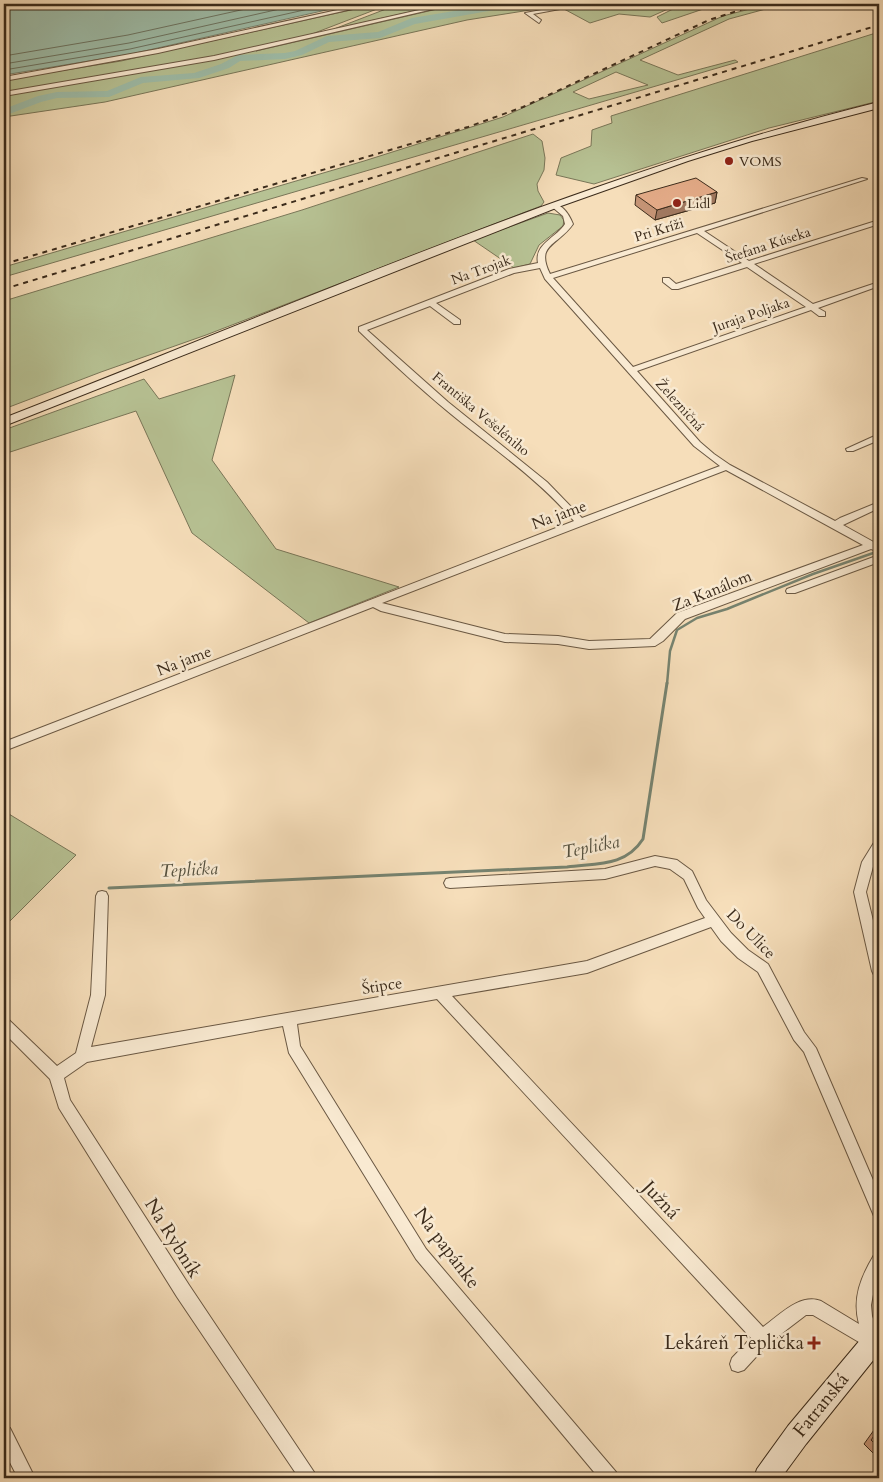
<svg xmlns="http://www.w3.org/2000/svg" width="883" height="1482" font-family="Cardo,serif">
	<rect width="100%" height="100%" fill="#f6deba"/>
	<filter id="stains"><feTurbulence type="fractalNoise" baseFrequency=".004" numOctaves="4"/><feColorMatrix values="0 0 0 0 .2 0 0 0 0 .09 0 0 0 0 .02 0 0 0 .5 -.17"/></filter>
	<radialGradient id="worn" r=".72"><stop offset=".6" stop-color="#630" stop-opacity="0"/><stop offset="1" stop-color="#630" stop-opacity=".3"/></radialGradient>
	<path fill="#b7c294" stroke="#797658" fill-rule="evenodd" d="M 378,4 L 390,4 L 312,34 L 256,51 L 459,4 L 568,4 L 467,20 L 105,102 L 4,117 L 4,80 L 121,61 Z
		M 399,4 L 445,4 L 334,29 Z
		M 602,4 L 662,4 L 668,6 L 668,9 L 650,17 L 619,14 L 590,23 L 564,9 Z
		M 677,4 L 718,4 L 662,23 L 657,17 L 675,8 Z
		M 769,4 L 784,4 L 729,19 L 640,60 L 678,75 L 735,60 L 738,62 L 4,277 L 4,267 L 364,161 L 503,117 L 723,16 ZM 616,72 L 648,85 L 589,99 L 573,92 Z
		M 879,32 L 879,101 L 769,128 L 594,184 L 556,175 L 561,158 L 591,146 L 592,130 L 612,123 L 611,116 Z
		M 533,134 L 542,141 L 545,158 L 544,170 L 537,184 L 538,191 L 544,202 L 541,206 L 206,335 L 101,372 L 4,409 L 4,301 L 302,210 Z
		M 548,213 L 560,215 L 564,220 L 563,226 L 539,245 L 530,264 L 514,268 L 473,240 Z
		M 235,375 L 212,460 L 276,549 L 399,587 L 309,623 L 192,533 L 136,411 L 4,454 L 4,430 L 144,379 L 159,399 Z
		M 4,811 L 76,855 L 4,927 Z"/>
	<path fill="#9ebda9" stroke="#768370" d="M 4,4 L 353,4 L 131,54 L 4,75 Z"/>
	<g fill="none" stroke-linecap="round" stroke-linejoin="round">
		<path stroke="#6c7462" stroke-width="1" d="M 4,56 L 128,35 L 268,4
			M 4,64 L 129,43 L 302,4
			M 4,70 L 130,49 L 331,4"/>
		<path stroke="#768370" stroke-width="2.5" d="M 667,684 L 670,651 L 677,630 L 697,618 L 727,609 L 813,574 L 879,551"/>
		<path stroke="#768370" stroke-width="3" d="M 109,888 L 567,867 C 597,863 625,867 643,839 L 667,683"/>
		<path fill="#9ebda9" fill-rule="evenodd" d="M 496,4 L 517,4 L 512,7 L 415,24 L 380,38 L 329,42 L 302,55 L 285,59 L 240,61 L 229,68 L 199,78 L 143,83 L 109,97 L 57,98 L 41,102 L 4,116 L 4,109 L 38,96 L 57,92 L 107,91 L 141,77 L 194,73 L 221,64 L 238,55 L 285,53 L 295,51 L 327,36 L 378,32 L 412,18 Z"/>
		<defs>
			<path id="street" d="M 365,4 L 374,4 L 158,53 L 4,81 L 4,77 L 158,49 Z
				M 446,4 L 455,4 L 214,60 L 4,96 L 4,92 L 214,56 Z
				M 575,4 L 587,4 L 533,14 L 541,20 L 539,23 L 525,13 Z
				M 862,178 L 867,179 L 704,231 L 749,261 L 879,220 L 879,224 L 754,264 L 813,304 L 879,282 L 879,286 L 818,308 L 825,312 L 825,316 L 819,316 L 811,310 L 637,371 L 700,442 L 714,454 L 730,465 L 835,521 L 840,518 L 879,502 L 879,508 L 843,525 L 879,545 L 879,552 L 871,549 L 685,619 L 663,641 L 655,646 L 589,649 L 558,644 L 505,642 L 381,611 L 373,607 L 4,751 L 4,742 L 574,521 C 542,483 501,454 462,423 C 426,394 392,363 359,331 L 359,327 L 509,269 L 538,263 C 534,244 556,238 565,224 L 563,216 L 551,206 L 551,204 C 562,203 569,214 573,224 C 558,246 535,244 550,274 ZM 697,233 L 742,263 L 676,284 L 669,278 L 663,278 L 663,282 L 672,289 L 678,289 L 747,267 L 806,307 L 633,367 L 553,278 ZM 540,268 L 545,279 L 694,446 L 720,466 L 582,518 L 547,482 L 448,402 L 367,330 L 430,306 L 454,324 L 460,324 L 460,320 L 436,303 L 514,273 ZM 726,470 L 863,545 L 677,613 L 650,639 L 589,641 L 558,636 L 505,634 L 382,603 Z
				M 879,434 L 879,440 L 853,451 L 847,451 L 846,449 Z
				M 879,555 L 879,562 L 795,593 L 787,593 L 786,591 L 787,589 Z
				M 879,840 L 879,855 L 874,863 L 866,892 L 879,945 L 879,977 L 874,975 L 872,971 L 854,892 L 862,862 L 875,841 Z
				M 655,856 L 677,860 L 692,871 L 706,900 L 731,933 L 748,950 L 768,964 L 804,1032 L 816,1048 L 879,1194 L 879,1218 L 874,1216 L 804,1052 L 794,1040 L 758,972 L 738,958 L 721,941 L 711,927 L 587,973 L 452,996 L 763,1327 C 779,1316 799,1293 821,1301 L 859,1324 C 852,1298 861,1277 874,1255 L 879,1252 L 879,1274 L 875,1284 L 871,1305 L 872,1316 L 879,1335 L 879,1359 L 873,1357 L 869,1348 L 813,1315 L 806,1315 L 768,1344 L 744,1370 L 738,1372 L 732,1370 L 730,1364 L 732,1358 L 751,1338 L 437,999 L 297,1024 L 300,1046 L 426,1249 L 616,1472 L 619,1478 L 599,1478 L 416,1259 L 289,1053 L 283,1026 L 87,1062 L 64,1078 L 70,1100 L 189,1285 L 318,1478 L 299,1478 L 177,1297 L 59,1108 L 50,1079 L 4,1033 L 4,1018 L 9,1020 L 57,1066 L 76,1053 L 91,995 L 96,896 L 98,892 L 102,891 L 106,892 L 108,896 L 105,995 L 91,1047 L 587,961 L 705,918 L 698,908 L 684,879 L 670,869 L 655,866 L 605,879 L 450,888 L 446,887 L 444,883 L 446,879 L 450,878 L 605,869 Z
				M 4,1426 L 10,1428 L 35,1478 L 18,1478 L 4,1451 Z"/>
			<path id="secondary" d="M 879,102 L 879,108 L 752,141 L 688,161 L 561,206 L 4,426 L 4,418 C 293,306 577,177 879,102 Z
				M 879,1324 L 879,1353 L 806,1444 L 781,1478 L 754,1478 L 757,1469 L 788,1426 L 871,1327 Z"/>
		</defs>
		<use href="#street" stroke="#6a5843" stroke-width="2"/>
		<use href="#secondary" stroke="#3b2b1b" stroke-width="2"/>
		<use href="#street" fill="#f9ead2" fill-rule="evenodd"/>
		<use href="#secondary" fill="#f9ead2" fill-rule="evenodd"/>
		<path stroke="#3b2b1b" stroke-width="2" stroke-dasharray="5 5" stroke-linecap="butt" d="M 4,264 L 468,127 L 523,107 L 709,20 L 759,4
			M 4,289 L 879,25"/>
	</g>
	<path fill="#c69577" stroke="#3b2b1b" d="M 717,192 L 715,203 L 655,220 L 635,205 L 636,195 Z
		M 879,1409 L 879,1421 L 874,1415 Z
		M 879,1423 L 879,1459 L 864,1444 Z"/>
	<path fill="#a17961" stroke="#3b2b1b" d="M 717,192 L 715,203 L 655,220 L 657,210 Z"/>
	<path fill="#e6ad8a" stroke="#3b2b1b" d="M 696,178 L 717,192 L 657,210 L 636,195 Z
		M 879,1429 L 879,1448 L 871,1440 Z"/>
	<g fill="#8f2418" stroke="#f9ead2" stroke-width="2">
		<circle cx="729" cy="161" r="5"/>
		<circle cx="677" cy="203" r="5"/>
		<path d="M811.5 1335.5h5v5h5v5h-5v5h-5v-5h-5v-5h5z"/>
	</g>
	<g text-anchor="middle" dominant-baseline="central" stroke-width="5" stroke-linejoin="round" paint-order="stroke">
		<g font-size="14" fill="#3b2b1b" stroke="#f9ead2" text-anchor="start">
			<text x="739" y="161">VOMS</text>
			<text x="687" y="203">Lidl</text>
		</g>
		<g font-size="14" fill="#3b2b1b" stroke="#f9ead2">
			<text transform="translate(659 230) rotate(-17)">Pri Kríži</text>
			<text transform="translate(768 245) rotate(-18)">Štefana Kúseka</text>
			<text transform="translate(481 270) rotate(-20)">Na Trojak</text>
			<text transform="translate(751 315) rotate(-19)">Juraja Poljaka</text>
			<text transform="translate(680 405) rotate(48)">Železničná</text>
			<text transform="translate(481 414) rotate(40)">Františka Vešeléniho</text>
		</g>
		<g font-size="16" fill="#3b2b1b" stroke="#f9ead2">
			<text transform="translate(559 515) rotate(-20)">Na jame</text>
			<text transform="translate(712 591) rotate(-22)">Za Kanálom</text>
			<text transform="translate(184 661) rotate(-21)">Na jame</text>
			<text transform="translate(751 934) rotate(46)">Do Ulice</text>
			<text transform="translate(382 986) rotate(-9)">Štipce</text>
		</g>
		<g font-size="18" font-style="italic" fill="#54503e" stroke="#f9ead2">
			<text transform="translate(591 847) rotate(-11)">Teplička</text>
			<text transform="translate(189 870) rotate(-3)">Teplička</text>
		</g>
		<g font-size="19" fill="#3b2b1b" stroke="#f9ead2">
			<text transform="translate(661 1200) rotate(47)">Južná</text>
			<text transform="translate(173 1238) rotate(58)">Na Rybník</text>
			<text transform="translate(447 1248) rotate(53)">Na papánke</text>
			<text transform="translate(821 1405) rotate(-51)">Fatranská</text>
		</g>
		<g font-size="19" fill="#3b2b1b" stroke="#f9ead2" text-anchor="end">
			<text x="804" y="1343">Lekáreň Teplička</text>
		</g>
	</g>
	<rect width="883" height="1482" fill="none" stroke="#f6deba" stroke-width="20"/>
	<rect x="5" y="5" width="873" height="1472" fill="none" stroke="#3b2b1b" stroke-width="2.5"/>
	<rect x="10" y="10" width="863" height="1462" fill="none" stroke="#3b2b1b"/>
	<rect width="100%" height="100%" filter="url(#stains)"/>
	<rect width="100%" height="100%" fill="url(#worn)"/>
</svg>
